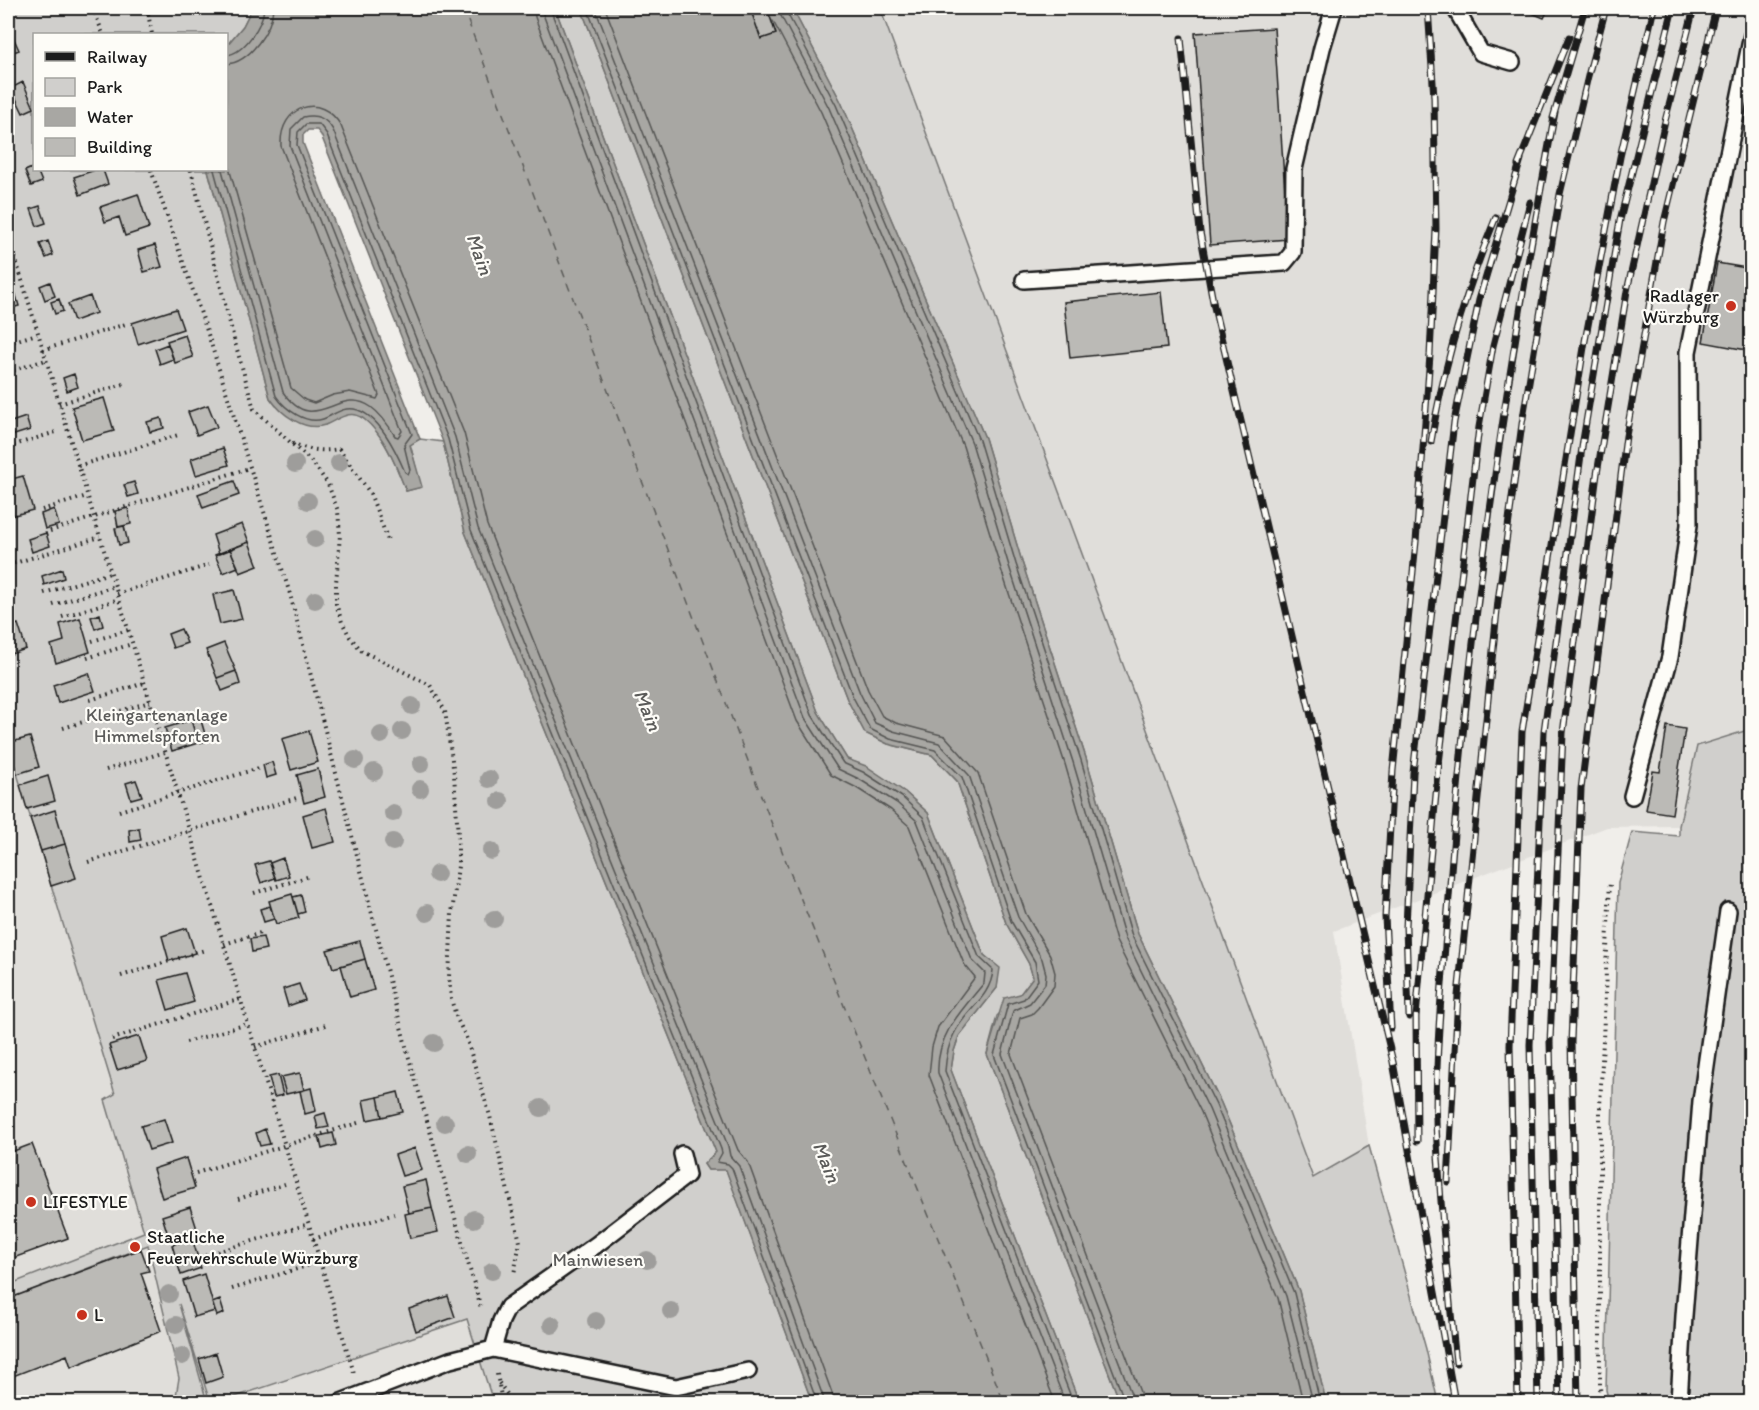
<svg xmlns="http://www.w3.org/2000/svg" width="1759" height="1410" font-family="Itim,sans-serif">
	<rect width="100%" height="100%" fill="#f0eeea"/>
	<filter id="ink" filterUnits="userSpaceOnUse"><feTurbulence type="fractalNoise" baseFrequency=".0167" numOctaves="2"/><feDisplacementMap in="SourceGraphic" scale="12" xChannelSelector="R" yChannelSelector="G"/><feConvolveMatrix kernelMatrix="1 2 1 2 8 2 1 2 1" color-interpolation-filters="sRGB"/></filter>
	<g filter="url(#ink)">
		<path fill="#e0deda" d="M 880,8 L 1751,8 L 1751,729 L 1697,746 L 1679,826 L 1607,827 L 1334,931 L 1369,1146 L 1313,1178 Z
			M 8,744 L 51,886 L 210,1402 L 8,1402 Z
			M 467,1319 L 493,1402 L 220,1402 Z"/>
		<path fill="#d0cfcc" stroke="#767674" stroke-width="1.5" d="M 8,8 L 252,8 L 243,26 L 227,45 L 226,34 L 34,34 L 34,170 L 208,170 L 270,398 L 276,406 L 325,425 C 333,420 342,414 351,414 C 378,416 398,470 406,491 L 421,487 L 410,444 L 420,439 L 443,442 L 465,532 L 716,1152 L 704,1164 L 708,1170 L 726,1169 L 812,1402 L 493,1402 L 467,1319 L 220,1402 L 210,1402 L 179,1304 L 207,1402 L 175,1402 L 179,1378 L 148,1245 L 8,1299 L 8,1285 L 144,1232 L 105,1100 L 115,1094 L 8,744 L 8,107 L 11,88 L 8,78 Z
			M 555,8 L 581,8 L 847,699 L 865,733 L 888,744 L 932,755 L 957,781 L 1006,923 L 1029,964 L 1033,977 L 1020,995 L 997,1016 L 987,1054 L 1120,1402 L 1079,1402 L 951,1070 L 954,1051 L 959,1036 L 997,988 L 999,968 L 984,955 L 928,813 L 905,792 L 866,767 L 847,759 L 818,712 Z
			M 792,8 L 880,8 L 1313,1178 L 1369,1146 L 1426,1349 L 1438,1402 L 1326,1402 L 1299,1291 L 1221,1103 L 1138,934 L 1086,758 L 1022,562 L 985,438 L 841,102 Z
			M 1751,729 L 1751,1402 L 1609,1402 L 1606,1390 L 1618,883 L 1632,832 L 1679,836 L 1679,826 L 1697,746 Z"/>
		<path fill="#a8a7a3" stroke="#706f6d" stroke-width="1.5" d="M 252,8 L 555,8 L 818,712 L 847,759 L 866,766 L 905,792 L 928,813 L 984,955 L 1000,968 L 997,988 L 959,1036 L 954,1051 L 951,1070 L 1079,1402 L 812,1402 L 726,1170 L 708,1170 L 704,1164 L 716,1152 L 465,532 L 443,442 L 321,135 L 317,130 L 308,130 L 303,135 L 303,143 L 420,439 L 410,445 L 422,487 L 406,491 C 396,466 386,437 364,419 C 350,408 338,420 325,425 C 304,432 281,414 270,398 L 208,170 L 226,170 L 227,45 L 243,26 Z
			M 581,8 L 792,8 L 841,102 L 985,438 L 1022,562 L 1086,758 L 1138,934 L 1221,1103 L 1299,1291 L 1326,1402 L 1120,1402 L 987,1054 L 1004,998 L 1020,994 L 1033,977 L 1029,964 L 1006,923 L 957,781 L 932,755 L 888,744 L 865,733 L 847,699 Z"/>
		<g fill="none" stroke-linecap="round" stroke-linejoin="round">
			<path stroke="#545452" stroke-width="1.5" d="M 534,8 L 535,17 L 797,721 L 831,775 L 855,787 L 891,810 L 909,826 L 964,964 L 975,977 L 938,1027 L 932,1047 L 929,1075 L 1055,1402
				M 543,8 L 543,14 L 805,718 L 838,769 L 859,779 L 897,803 L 917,821 L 972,960 L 985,973 L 984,983 C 962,1010 936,1035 938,1073 L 1065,1402
				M 550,8 L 812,715 L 843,763 L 863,772 L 902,797 L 923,817 L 979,957 L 993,970 C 991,998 965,1010 954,1034 C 948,1045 946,1058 945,1071 L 1073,1402
				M 587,8 L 853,697 L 870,729 L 890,739 L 935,750 L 962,777 L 1011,921 L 1035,962 L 1038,980 L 1024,999 L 1008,1004 L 994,1055 L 1125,1402
				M 595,8 L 860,693 L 875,723 L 893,731 L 939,743 L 969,775 L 1018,917 L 1042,959 L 1046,974 L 1045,984 L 1030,1003 L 1013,1011 L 1002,1054 L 1132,1396 L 1132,1402
				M 605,8 L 868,690 L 882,716 L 896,723 L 945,736 L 978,773 L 1026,914 L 1050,955 L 1055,973 L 1054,986 L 1038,1008 L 1032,1014 L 1020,1018 L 1011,1054 L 1140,1392 L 1141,1402
				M 779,8 L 781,16 L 829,108 L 972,443 L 1009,566 L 1073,762 L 1125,938 L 1209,1109 L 1286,1296 L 1313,1402
				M 787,8 L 787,13 L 836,105 L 979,440 L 1016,564 L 1081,760 L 1132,936 L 1216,1105 L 1294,1293 L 1320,1402
				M 773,21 L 821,112 L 963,446 L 1001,569 L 1065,764 L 1116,941 L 1201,1112 L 1278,1298 L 1303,1402
				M 226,55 C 244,54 263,24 264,8
				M 226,64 C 250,63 272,29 273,8
				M 226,157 L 291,388 L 305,400 L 314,403 L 333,395 L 350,392 L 377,399 L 379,395 L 281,146 C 279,106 321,91 341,126 L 464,433 L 487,525 L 738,1150 L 748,1162 L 832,1393 L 834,1402
				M 214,170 L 276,396 C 285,409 306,425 323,419 C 334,415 342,407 354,409 C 379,414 396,451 405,472 L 408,474 L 410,470 L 404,445 L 412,434 L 297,145 L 298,132 L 306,124 L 319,124 L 326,133 L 448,439 L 471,530 L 721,1149 L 722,1153 L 717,1162 L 728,1164 L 732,1168 L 817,1402
				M 222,170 L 283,392 C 315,438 338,384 371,407 C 381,414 389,426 395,436 L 398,437 L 402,431 L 290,146 L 291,129 L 303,117 C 317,114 326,118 333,130 L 455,437 L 478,528 L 728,1146 L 730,1156 L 739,1166 L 825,1402"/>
			<path stroke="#5b5b59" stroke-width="1.5" stroke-dasharray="8 6" stroke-linecap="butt" d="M 463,8 L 790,872 L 1004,1402"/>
		</g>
		<path fill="#bbbab6" stroke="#1c1c1c" stroke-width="1.5" d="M 750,8 L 767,8 L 776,34 L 761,39 Z
			M 1520,8 L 1549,8 L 1544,18 Z
			M 8,26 L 19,50 L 8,54 Z
			M 1274,28 L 1288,239 L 1210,245 L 1195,33 Z
			M 23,82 L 34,108 L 23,113 L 11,88 Z
			M 34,167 L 34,170 L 37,170 L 42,182 L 31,186 L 25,171 Z
			M 95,170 L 103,170 L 108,184 L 80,195 L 74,177 Z
			M 138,194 L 149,228 L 125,236 L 119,217 L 105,222 L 100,207 Z
			M 40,206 L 46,223 L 37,226 L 31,209 Z
			M 48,241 L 53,255 L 46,258 L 40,244 Z
			M 155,245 L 162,267 L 144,272 L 138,250 Z
			M 1717,263 L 1752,269 L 1752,351 L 1703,342 Z
			M 50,282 L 55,296 L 45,300 L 40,286 Z
			M 15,292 L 19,306 L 8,309 L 8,294 Z
			M 1161,292 L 1167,348 L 1070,358 L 1064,302 Z
			M 90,296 L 96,313 L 74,321 L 68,304 Z
			M 59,299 L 63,311 L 55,314 L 51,302 Z
			M 176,309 L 183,329 L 138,344 L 132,323 Z
			M 185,335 L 193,357 L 175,363 L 167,341 Z
			M 168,344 L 173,359 L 160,364 L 155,349 Z
			M 74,374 L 78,387 L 67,391 L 63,378 Z
			M 104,398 L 114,431 L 82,440 L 72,407 Z
			M 208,405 L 217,427 L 197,435 L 188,412 Z
			M 26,417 L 30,430 L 8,437 L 8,423 Z
			M 161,418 L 164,428 L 150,432 L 147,422 Z
			M 223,448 L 229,465 L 196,475 L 191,459 Z
			M 23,476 L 33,510 L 11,516 L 8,504 L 8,480 Z
			M 234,481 L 239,495 L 203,508 L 198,494 Z
			M 134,482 L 138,494 L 128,497 L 124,485 Z
			M 128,508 L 131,524 L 118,527 L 115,511 Z
			M 54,509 L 59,525 L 45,529 L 41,514 Z
			M 242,524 L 249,542 L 219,554 L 213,535 Z
			M 124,526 L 128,543 L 119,545 L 115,528 Z
			M 46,533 L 50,546 L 32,552 L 28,539 Z
			M 249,542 L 258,566 L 240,573 L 230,549 Z
			M 230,549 L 238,567 L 223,573 L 215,555 Z
			M 62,569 L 64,578 L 44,585 L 42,576 Z
			M 234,590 L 242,619 L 220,624 L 213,595 Z
			M 100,614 L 103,626 L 95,629 L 91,617 Z
			M 80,618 L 90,652 L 56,663 L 51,645 L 64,641 L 60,624 Z
			M 18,624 L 26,649 L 8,655 L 8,627 Z
			M 181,629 L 187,643 L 173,648 L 168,634 Z
			M 224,643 L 236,671 L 217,678 L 206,650 Z
			M 236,671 L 240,684 L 222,691 L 217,678 Z
			M 89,673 L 95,691 L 58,703 L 53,685 Z
			M 200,717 L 207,741 L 198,743 L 191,720 Z
			M 191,720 L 198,743 L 172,751 L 165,728 Z
			M 1667,726 L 1685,729 L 1672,814 L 1646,810 L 1653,771 L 1660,772 Z
			M 309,731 L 318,762 L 291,770 L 282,739 Z
			M 30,737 L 39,767 L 17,774 L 8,743 Z
			M 272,762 L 276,775 L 266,778 L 263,765 Z
			M 318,769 L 325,797 L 304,803 L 297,775 Z
			M 48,776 L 55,801 L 27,809 L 20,785 Z
			M 136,780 L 142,796 L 131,799 L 126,783 Z
			M 326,808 L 335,842 L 312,848 L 303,815 Z
			M 55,810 L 65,844 L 41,851 L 30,818 Z
			M 139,828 L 141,840 L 130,842 L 129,830 Z
			M 65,844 L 76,878 L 51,886 L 41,851 Z
			M 283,858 L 289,876 L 276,880 L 270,863 Z
			M 269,861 L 275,878 L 261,883 L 255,865 Z
			M 292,894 L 299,918 L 276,924 L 269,901 Z
			M 301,895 L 305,912 L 298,914 L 293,897 Z
			M 270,906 L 274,919 L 264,922 L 260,909 Z
			M 187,928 L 195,953 L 169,961 L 162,936 Z
			M 263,937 L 266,949 L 252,952 L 250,939 Z
			M 360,941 L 365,959 L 333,968 L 327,950 Z
			M 365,959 L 374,990 L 350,997 L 341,966 Z
			M 185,973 L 194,1002 L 168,1010 L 159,980 Z
			M 299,984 L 305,1000 L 288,1006 L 283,989 Z
			M 139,1036 L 147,1061 L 117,1070 L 109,1045 Z
			M 300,1073 L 304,1090 L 286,1094 L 281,1077 Z
			M 278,1075 L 283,1095 L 274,1097 L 269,1077 Z
			M 311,1088 L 316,1111 L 305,1114 L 300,1091 Z
			M 398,1092 L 403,1112 L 382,1117 L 378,1097 Z
			M 378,1097 L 382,1117 L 367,1120 L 363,1100 Z
			M 325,1113 L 329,1127 L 318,1129 L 315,1116 Z
			M 164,1119 L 172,1143 L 149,1150 L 141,1126 Z
			M 265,1129 L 270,1144 L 260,1146 L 256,1133 Z
			M 333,1133 L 336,1145 L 322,1149 L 319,1136 Z
			M 32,1144 L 68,1238 L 8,1260 L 8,1153 Z
			M 415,1148 L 422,1170 L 402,1176 L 395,1155 Z
			M 186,1158 L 195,1188 L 162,1198 L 153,1169 Z
			M 426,1180 L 432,1208 L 409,1213 L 402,1186 Z
			M 190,1207 L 197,1229 L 169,1238 L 162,1216 Z
			M 432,1208 L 438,1232 L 410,1238 L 405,1214 Z
			M 192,1238 L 201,1268 L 181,1275 L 172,1245 Z
			M 141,1249 L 149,1271 L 141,1273 L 161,1331 L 71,1367 L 67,1355 L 8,1378 L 8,1299 Z
			M 204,1274 L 215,1311 L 194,1317 L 183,1281 Z
			M 448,1296 L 455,1317 L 416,1331 L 409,1309 Z
			M 220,1300 L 224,1313 L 217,1316 L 212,1303 Z
			M 216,1353 L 223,1377 L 206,1383 L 199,1359 Z"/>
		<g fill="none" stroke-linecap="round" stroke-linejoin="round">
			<defs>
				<path id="service" d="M 1455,8 L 1481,53 L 1512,62
					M 1024,280 L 1284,263 L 1293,252 L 1294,169 L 1322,48 L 1334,8
					M 1632,796 L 1670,657 L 1689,525 L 1688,352 L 1752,35
					M 493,1349 L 501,1321 L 508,1307 L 596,1245 L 687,1175 L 682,1154
					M 341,1402 L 450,1360 L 493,1349 L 676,1387 L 748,1371
					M 1679,1402 L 1684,1316 L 1701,1101 L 1728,911"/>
			</defs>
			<use href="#service" stroke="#1c1c1c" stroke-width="20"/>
			<path stroke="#1c1c1c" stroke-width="4" stroke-dasharray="1.5 4.5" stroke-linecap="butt" d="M 93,8 L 103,34
				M 147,8 L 152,34
				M 151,170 L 207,331 L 290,594 L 409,1058 L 481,1308
				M 191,170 L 234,339 L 254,409 L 313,463 L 328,484 L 338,511 L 340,535 L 336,583 L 336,604 L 342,622 L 350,637 L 362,651 L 430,685 L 445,711 L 454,774 L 458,836 L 458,866 L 452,913 L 449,977 L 451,999 L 457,1019 L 466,1037 L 490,1116 L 520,1242 L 514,1274
				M 8,234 L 354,1373
				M 8,343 L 37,334
				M 43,350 L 126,324
				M 8,372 L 46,360
				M 59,404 L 124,384
				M 292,443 C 308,450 322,452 339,449 L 370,493 L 389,543
				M 8,447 L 56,432
				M 78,466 L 178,435
				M 42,510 L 87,496
				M 50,531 L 249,468
				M 8,565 L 100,537
				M 44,593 L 110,573
				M 117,594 L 209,565
				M 53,605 L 115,586
				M 62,617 L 119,599
				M 92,641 L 128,630
				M 87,658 L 132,644
				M 90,700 L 144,683
				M 63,728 L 150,702
				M 106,770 L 165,752
				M 119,811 L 259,768
				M 88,862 L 300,797
				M 254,893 L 310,876
				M 224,944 L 260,933
				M 121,976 L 205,950
				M 112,1039 L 241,999
				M 186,1042 L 248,1024
				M 255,1047 L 329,1024
				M 196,1173 L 361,1122
				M 238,1199 L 285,1184
				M 313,1239 L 394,1214
				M 200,1257 L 309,1224
				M 232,1289 L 320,1262
				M 497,1374 L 502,1402
				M 499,1383 L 513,1402
				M 1602,1402 L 1600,1388 L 1600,1108 L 1610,881"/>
			<use href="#service" stroke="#fdfcf7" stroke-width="15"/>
			<defs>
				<path id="rail" d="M 1181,38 L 1200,232 L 1214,307 L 1393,1062 L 1455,1402
					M 1553,118 L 1585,8
					M 1518,165 L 1569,37
					M 1431,442 C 1444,365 1466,289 1496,217
					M 1409,1017 L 1406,927 L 1413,773 L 1454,422 L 1479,300 L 1521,159
					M 1391,1028 L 1385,917 L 1393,771 L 1416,542 L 1430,355 L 1436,229 L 1434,98 L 1428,8
					M 1417,1141 L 1416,1017 L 1438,772 L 1479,427 L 1493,346 L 1530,202
					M 1448,1182 L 1458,996 L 1498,601 L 1522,424 L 1560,194 L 1588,76 L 1606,8
					M 1456,1363 C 1450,1304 1444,1246 1440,1187 C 1439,1164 1436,1140 1436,1117 C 1436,1035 1445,953 1451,871 C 1470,616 1508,364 1555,112
					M 1518,1402 L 1510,1046 L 1522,732 L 1585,341 L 1620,157 L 1654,8
					M 1538,1402 L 1530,1045 L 1544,731 L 1583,440 L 1620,220 L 1673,8
					M 1559,1402 L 1550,1042 L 1563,733 L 1597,474 L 1627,291 L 1664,125 L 1694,8
					M 1578,1402 L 1571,1042 L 1581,789 L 1626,436 L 1664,222 L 1716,8"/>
			</defs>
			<use href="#rail" stroke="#1c1c1c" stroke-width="7"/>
			<use href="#rail" stroke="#fdfcf7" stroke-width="4.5" stroke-dasharray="14" stroke-linecap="butt"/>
		</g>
		<g fill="#9e9d9b">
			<circle cx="339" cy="463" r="9"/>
			<circle cx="295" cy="464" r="9"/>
			<circle cx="308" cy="501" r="9"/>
			<circle cx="315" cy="539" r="9"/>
			<circle cx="315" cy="600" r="9"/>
			<circle cx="412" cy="706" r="9"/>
			<circle cx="402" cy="731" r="9"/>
			<circle cx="381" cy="735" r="9"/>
			<circle cx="355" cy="760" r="9"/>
			<circle cx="421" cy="764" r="9"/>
			<circle cx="374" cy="772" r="9"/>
			<circle cx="489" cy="779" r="9"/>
			<circle cx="420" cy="789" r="9"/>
			<circle cx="500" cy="801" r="9"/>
			<circle cx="393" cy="813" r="9"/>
			<circle cx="393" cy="842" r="9"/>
			<circle cx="491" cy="851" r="9"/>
			<circle cx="437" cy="874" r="9"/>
			<circle cx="427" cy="913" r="9"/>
			<circle cx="494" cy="919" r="9"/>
			<circle cx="434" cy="1043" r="9"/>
			<circle cx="541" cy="1108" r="9"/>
			<circle cx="445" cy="1123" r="9"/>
			<circle cx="468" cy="1154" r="9"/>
			<circle cx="474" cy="1219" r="9"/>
			<circle cx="647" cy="1260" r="9"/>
			<circle cx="492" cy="1271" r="9"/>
			<circle cx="169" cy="1294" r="9"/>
			<circle cx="671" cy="1311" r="9"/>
			<circle cx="596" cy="1321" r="9"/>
			<circle cx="176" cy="1325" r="9"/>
			<circle cx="552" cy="1325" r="9"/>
			<circle cx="182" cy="1356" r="9"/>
		</g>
	</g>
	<g fill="#c8321e" stroke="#fdfcf7" stroke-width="2">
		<circle cx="1731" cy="306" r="6"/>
		<circle cx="31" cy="1202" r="6"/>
		<circle cx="135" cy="1247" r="6"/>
		<circle cx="82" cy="1315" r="6"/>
	</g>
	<g text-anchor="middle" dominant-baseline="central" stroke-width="4.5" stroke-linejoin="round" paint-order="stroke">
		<g font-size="18" fill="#1c1c1c" stroke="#fdfcf7" text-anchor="start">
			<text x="1719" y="296" text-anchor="end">Radlager<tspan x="1719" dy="21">Würzburg</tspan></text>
			<text x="43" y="1202">LIFESTYLE</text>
			<text x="147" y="1237">Staatliche<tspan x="147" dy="21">Feuerwehrschule Würzburg</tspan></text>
			<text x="94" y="1315">L</text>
		</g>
		<g font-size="18" fill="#5b5b5a" stroke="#fdfcf7">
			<text x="157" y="715">Kleingartenanlage<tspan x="157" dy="21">Himmelspforten</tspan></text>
			<text x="598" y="1260">Mainwiesen</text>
		</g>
		<g font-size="20" font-style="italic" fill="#5b5b59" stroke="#fdfcf7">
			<text transform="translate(480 254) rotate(70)">Main</text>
			<text transform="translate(648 710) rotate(68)">Main</text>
			<text transform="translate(827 1162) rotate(68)">Main</text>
		</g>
	</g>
	<rect width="1759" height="1410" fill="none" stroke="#fdfcf7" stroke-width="30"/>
	<rect x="15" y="15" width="1729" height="1380" fill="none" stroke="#1c1c1c" stroke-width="2" filter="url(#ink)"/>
	<rect x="33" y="33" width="195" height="138" fill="#fdfcf7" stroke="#a3a29f" stroke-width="1.5"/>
	<rect x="45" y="52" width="30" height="9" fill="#1c1c1c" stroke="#a3a29f" stroke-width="1.5"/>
	<text x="87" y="63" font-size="18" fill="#1c1c1c">Railway</text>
	<rect x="45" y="78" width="30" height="18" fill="#d0cfcc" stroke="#a3a29f" stroke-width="1.5"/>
	<text x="87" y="93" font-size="18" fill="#1c1c1c">Park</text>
	<rect x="45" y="108" width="30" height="18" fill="#a8a7a3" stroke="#a3a29f" stroke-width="1.5"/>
	<text x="87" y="123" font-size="18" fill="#1c1c1c">Water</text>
	<rect x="45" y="138" width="30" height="18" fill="#bbbab6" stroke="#a3a29f" stroke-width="1.5"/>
	<text x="87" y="153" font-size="18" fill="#1c1c1c">Building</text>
</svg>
